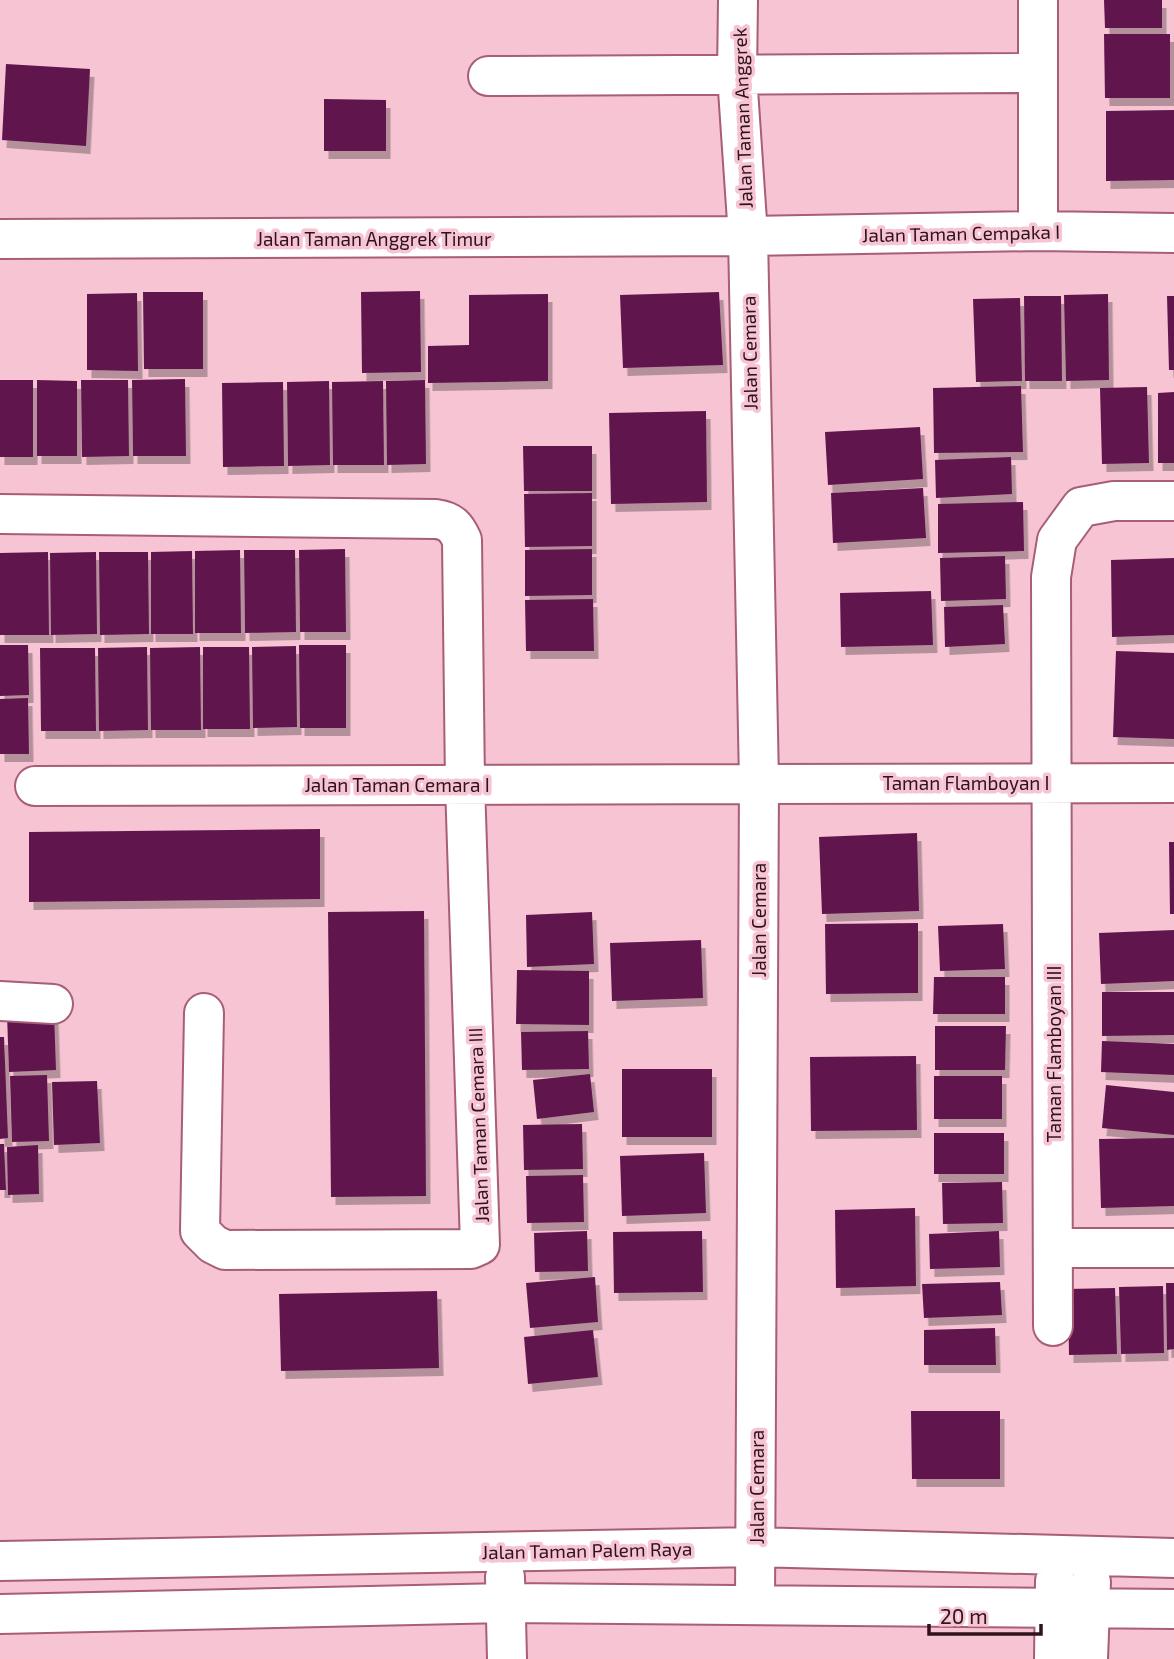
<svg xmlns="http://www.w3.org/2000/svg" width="1174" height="1659" font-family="'Exo 2',sans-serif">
	<defs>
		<filter id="shadow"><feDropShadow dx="4.5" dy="8" stdDeviation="0" flood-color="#0004"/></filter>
	</defs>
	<rect width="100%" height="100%" fill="#f6c4d3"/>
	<path fill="#60154e" filter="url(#shadow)" d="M 1104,0 L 1162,0 L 1162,28 L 1105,28 Z
		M 1104,34 L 1170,34 L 1170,98 L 1105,98 Z
		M 6,64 L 90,69 L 86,146 L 2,140 Z
		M 324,99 L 386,100 L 386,151 L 324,151 Z
		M 1174,110 L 1174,180 L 1106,181 L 1106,111 Z
		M 420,291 L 421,372 L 362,373 L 361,292 Z
		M 143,292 L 203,292 L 203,369 L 144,369 Z
		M 719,292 L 723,365 L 623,368 L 620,295 Z
		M 137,293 L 138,371 L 87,370 L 87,294 Z
		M 548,294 L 548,381 L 428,383 L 428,346 L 469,345 L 469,295 Z
		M 1108,294 L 1109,380 L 1066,381 L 1064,295 Z
		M 1024,296 L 1061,296 L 1062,381 L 1025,381 Z
		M 1167,296 L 1174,296 L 1174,370 L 1169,370 Z
		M 1020,298 L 1022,381 L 976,382 L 973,299 Z
		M 185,379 L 186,456 L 133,456 L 132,380 Z
		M 0,380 L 33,380 L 33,457 L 0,457 Z
		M 37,380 L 77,381 L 77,456 L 37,456 Z
		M 81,380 L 128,380 L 129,456 L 82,457 Z
		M 425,380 L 426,464 L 387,465 L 386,381 Z
		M 329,381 L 330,465 L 288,466 L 287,382 Z
		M 383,381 L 384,465 L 333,465 L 332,382 Z
		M 283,382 L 284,466 L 223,467 L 222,383 Z
		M 1021,386 L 1023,452 L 934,453 L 933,388 Z
		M 1147,387 L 1149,463 L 1102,464 L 1100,388 Z
		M 1174,392 L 1174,463 L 1158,463 L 1158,393 Z
		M 706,411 L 707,502 L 611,504 L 609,413 Z
		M 920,427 L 923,479 L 828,485 L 825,432 Z
		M 523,446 L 592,446 L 592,491 L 524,491 Z
		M 1011,457 L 1012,494 L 936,498 L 935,460 Z
		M 923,488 L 926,538 L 833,543 L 831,493 Z
		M 592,493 L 592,546 L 525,547 L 524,494 Z
		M 1023,502 L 1024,551 L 938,553 L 938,504 Z
		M 345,549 L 346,632 L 300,632 L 299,550 Z
		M 592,549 L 592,595 L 525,596 L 525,550 Z
		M 240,550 L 241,633 L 195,633 L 195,551 Z
		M 244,550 L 295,550 L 296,632 L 245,633 Z
		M 192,551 L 193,634 L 151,634 L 151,552 Z
		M 48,552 L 49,635 L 0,635 L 0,553 Z
		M 96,552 L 97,634 L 51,635 L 50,553 Z
		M 99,552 L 148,552 L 149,634 L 100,635 Z
		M 1005,556 L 1006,599 L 941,601 L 940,558 Z
		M 1174,558 L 1174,635 L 1112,637 L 1111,560 Z
		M 931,591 L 933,645 L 841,647 L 840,593 Z
		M 593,599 L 594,651 L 526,651 L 525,600 Z
		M 1003,605 L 1005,644 L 945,647 L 944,607 Z
		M 0,645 L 28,645 L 29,695 L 0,696 Z
		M 299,645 L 346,645 L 346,728 L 300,728 Z
		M 296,646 L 297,727 L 253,728 L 252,647 Z
		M 147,647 L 148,730 L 99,731 L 98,648 Z
		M 200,647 L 201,730 L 151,730 L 150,648 Z
		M 203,647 L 249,647 L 250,729 L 203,729 Z
		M 40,648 L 95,648 L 96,731 L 41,731 Z
		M 1116,651 L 1174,653 L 1174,739 L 1113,737 Z
		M 28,698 L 29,754 L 0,754 L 0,699 Z
		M 320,829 L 320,899 L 29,902 L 29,832 Z
		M 917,833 L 919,911 L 822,914 L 819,837 Z
		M 1169,842 L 1174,842 L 1174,914 L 1170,914 Z
		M 424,911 L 426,1196 L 331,1197 L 328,912 Z
		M 592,912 L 594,964 L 527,967 L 526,915 Z
		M 918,923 L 918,993 L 826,994 L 825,924 Z
		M 1003,924 L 1005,969 L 940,971 L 938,926 Z
		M 1174,930 L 1174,981 L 1101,984 L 1099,933 Z
		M 701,940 L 703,998 L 612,1001 L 610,943 Z
		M 517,970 L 589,971 L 589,1025 L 516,1024 Z
		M 934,977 L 1005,977 L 1005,1014 L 933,1014 Z
		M 1102,992 L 1174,992 L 1174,1035 L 1102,1036 Z
		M 54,1012 L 56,1070 L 9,1072 L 7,1014 Z
		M 935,1026 L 1006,1026 L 1005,1070 L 935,1070 Z
		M 588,1031 L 589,1069 L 522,1070 L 521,1032 Z
		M 0,1037 L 4,1037 L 8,1138 L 0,1139 Z
		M 1102,1041 L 1174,1044 L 1174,1075 L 1101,1072 Z
		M 916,1056 L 917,1130 L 811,1131 L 810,1057 Z
		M 622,1069 L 712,1069 L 712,1137 L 622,1137 Z
		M 590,1074 L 594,1112 L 537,1119 L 533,1080 Z
		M 47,1075 L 49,1141 L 12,1142 L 10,1076 Z
		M 934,1076 L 1002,1076 L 1002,1119 L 934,1119 Z
		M 97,1081 L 100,1143 L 54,1145 L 52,1082 Z
		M 1106,1085 L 1174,1092 L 1174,1135 L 1102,1128 Z
		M 582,1124 L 583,1169 L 524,1170 L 523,1125 Z
		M 934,1133 L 1004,1133 L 1004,1174 L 934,1174 Z
		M 1174,1138 L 1174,1206 L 1101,1208 L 1099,1139 Z
		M 0,1144 L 4,1144 L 6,1190 L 0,1190 Z
		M 38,1145 L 39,1194 L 8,1195 L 7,1147 Z
		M 704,1153 L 706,1213 L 622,1216 L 620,1156 Z
		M 583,1175 L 584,1222 L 527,1223 L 526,1176 Z
		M 1002,1182 L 1003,1223 L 943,1224 L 942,1183 Z
		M 915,1208 L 916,1286 L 836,1288 L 835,1210 Z
		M 587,1231 L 588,1271 L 535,1272 L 534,1233 Z
		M 702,1231 L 703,1292 L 614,1293 L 613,1232 Z
		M 999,1231 L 1000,1267 L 930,1269 L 929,1234 Z
		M 595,1277 L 598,1322 L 530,1328 L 526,1283 Z
		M 1000,1282 L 1002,1315 L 924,1318 L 922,1284 Z
		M 1166,1283 L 1174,1283 L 1174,1349 L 1167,1350 Z
		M 1163,1286 L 1164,1353 L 1121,1354 L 1119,1287 Z
		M 1115,1288 L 1117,1354 L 1069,1355 L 1068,1289 Z
		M 437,1291 L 439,1368 L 281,1371 L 279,1294 Z
		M 995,1328 L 996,1365 L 924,1365 L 924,1330 Z
		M 593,1330 L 598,1377 L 528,1384 L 524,1337 Z
		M 911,1411 L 1000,1411 L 1000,1479 L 912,1479 Z"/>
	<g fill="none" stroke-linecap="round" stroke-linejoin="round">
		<defs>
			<path id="minor" d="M 738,0 L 737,75 L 748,236 L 759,782 L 755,1603
				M 1038,0 L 1038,231
				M 488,76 L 1038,73
				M 0,239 L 748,236 L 1038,231 L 1174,233
				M 0,514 L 436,519 C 451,521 456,527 462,540 L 465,784 L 480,1245 L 471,1249 L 225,1250 L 213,1244 L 200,1231 L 204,1013
				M 35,786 L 1174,783
				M 0,1001 L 53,1004
				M 1054,1248 L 1174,1248
				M 1053,1326 L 1051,577 L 1057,540 L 1081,507 L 1114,501 L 1174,501
				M 0,1561 L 756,1547 L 1174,1558
				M 505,1577 L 507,1659
				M 0,1614 L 506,1603 L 1174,1609
				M 1054,1659 L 1055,1581
				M 1088,1659 L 1091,1582"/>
		</defs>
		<use href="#minor" stroke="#a75e76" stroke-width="42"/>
		<use href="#minor" stroke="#fff" stroke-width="38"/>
	</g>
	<g text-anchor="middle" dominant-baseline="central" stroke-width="7" stroke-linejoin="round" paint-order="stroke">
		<g font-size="19" fill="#2f121c" stroke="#f6c4d3">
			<text transform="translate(742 118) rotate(-92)">Jalan Taman Anggrek</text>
			<text transform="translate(961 233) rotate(-1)">Jalan Taman Cempaka I</text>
			<text x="374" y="238">Jalan Taman Anggrek Timur</text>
			<text transform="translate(749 353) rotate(-91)">Jalan Cemara</text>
			<text x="966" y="782">Taman Flamboyan I</text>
			<text x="397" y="784">Jalan Taman Cemara I</text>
			<text transform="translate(758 920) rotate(-90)">Jalan Cemara</text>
			<text transform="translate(1053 1054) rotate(-90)">Taman Flamboyan III</text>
			<text transform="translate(478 1125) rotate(-92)">Jalan Taman Cemara III</text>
			<text transform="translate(756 1487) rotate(-90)">Jalan Cemara</text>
			<text transform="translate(587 1550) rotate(-1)">Jalan Taman Palem Raya</text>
		</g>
	</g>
	<path d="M929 1624v10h112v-10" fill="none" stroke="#2f121c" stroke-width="3.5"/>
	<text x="940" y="1624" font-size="21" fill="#2f121c" stroke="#f6c4d3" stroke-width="5" paint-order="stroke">20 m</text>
</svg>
